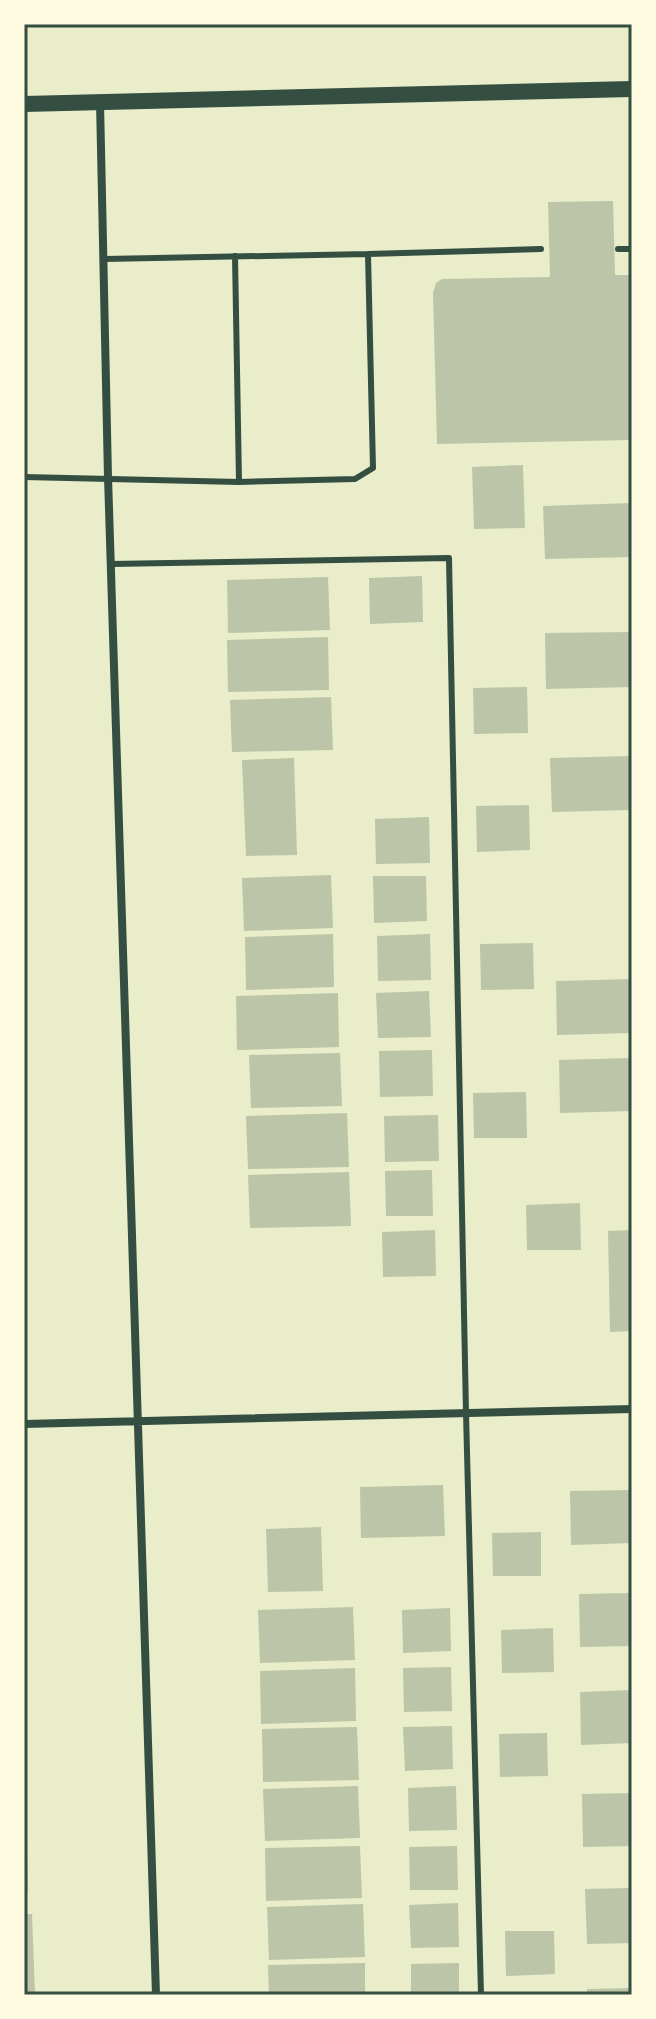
<svg xmlns="http://www.w3.org/2000/svg" width="656" height="2019" font-family="Karla,sans-serif">
	<rect width="100%" height="100%" fill="#e9edc9"/>
	<path fill="#bcc5a7" d="M 613,201 L 615,275 L 632,275 L 632,440 L 437,444 L 433,293 L 436,283 L 442,279 L 550,277 L 548,202 Z
		M 523,465 L 525,528 L 474,529 L 472,467 Z
		M 632,503 L 632,557 L 545,559 L 543,506 Z
		M 422,576 L 423,622 L 370,624 L 369,578 Z
		M 328,577 L 330,630 L 228,633 L 227,580 Z
		M 632,632 L 632,687 L 546,689 L 545,633 Z
		M 328,637 L 329,690 L 228,692 L 227,640 Z
		M 527,687 L 528,733 L 474,734 L 473,688 Z
		M 331,697 L 333,750 L 232,752 L 230,700 Z
		M 632,756 L 632,810 L 552,812 L 550,758 Z
		M 294,758 L 297,855 L 246,856 L 242,760 Z
		M 529,805 L 530,850 L 477,852 L 476,806 Z
		M 429,817 L 430,863 L 376,864 L 375,819 Z
		M 331,875 L 333,928 L 244,931 L 242,878 Z
		M 373,876 L 426,876 L 427,921 L 374,923 Z
		M 333,934 L 334,987 L 246,990 L 245,937 Z
		M 430,934 L 431,980 L 378,981 L 377,936 Z
		M 533,943 L 534,989 L 481,990 L 480,944 Z
		M 632,979 L 632,1033 L 557,1035 L 556,981 Z
		M 429,991 L 431,1037 L 378,1038 L 376,993 Z
		M 338,993 L 339,1047 L 237,1050 L 236,996 Z
		M 432,1050 L 433,1096 L 380,1097 L 379,1051 Z
		M 340,1053 L 342,1106 L 251,1108 L 249,1055 Z
		M 632,1058 L 632,1111 L 560,1113 L 559,1060 Z
		M 526,1092 L 527,1138 L 474,1138 L 473,1093 Z
		M 347,1113 L 349,1167 L 248,1169 L 246,1116 Z
		M 438,1115 L 439,1161 L 385,1162 L 384,1116 Z
		M 432,1170 L 433,1216 L 386,1216 L 385,1171 Z
		M 349,1172 L 351,1226 L 250,1228 L 248,1175 Z
		M 580,1203 L 581,1250 L 527,1250 L 526,1205 Z
		M 435,1230 L 436,1276 L 383,1277 L 382,1232 Z
		M 632,1230 L 632,1331 L 610,1332 L 608,1231 Z
		M 443,1485 L 445,1536 L 361,1538 L 360,1487 Z
		M 632,1490 L 632,1543 L 571,1545 L 570,1491 Z
		M 321,1527 L 323,1591 L 268,1592 L 266,1529 Z
		M 541,1532 L 541,1576 L 493,1576 L 492,1533 Z
		M 632,1593 L 632,1646 L 580,1647 L 579,1594 Z
		M 353,1607 L 355,1660 L 260,1663 L 258,1610 Z
		M 450,1608 L 451,1651 L 403,1653 L 402,1610 Z
		M 553,1628 L 554,1672 L 502,1673 L 501,1630 Z
		M 451,1667 L 452,1711 L 404,1712 L 403,1668 Z
		M 355,1668 L 356,1721 L 261,1724 L 260,1671 Z
		M 632,1690 L 632,1743 L 581,1745 L 580,1692 Z
		M 452,1726 L 453,1769 L 405,1771 L 403,1727 Z
		M 357,1727 L 359,1780 L 263,1782 L 262,1729 Z
		M 547,1733 L 548,1776 L 500,1777 L 499,1734 Z
		M 358,1786 L 360,1838 L 265,1841 L 263,1789 Z
		M 456,1786 L 457,1830 L 409,1831 L 408,1788 Z
		M 632,1793 L 632,1846 L 583,1847 L 582,1794 Z
		M 24,1837 L 27,1837 L 28,1892 L 24,1892 Z
		M 360,1846 L 362,1898 L 266,1901 L 265,1848 Z
		M 457,1846 L 458,1890 L 410,1890 L 409,1847 Z
		M 632,1888 L 632,1943 L 587,1944 L 585,1889 Z
		M 458,1903 L 459,1947 L 411,1948 L 409,1905 Z
		M 363,1904 L 365,1957 L 269,1960 L 267,1907 Z
		M 24,1914 L 32,1914 L 35,1994 L 30,1995 L 24,1995 Z
		M 505,1931 L 554,1931 L 555,1974 L 506,1976 Z
		M 365,1963 L 365,1995 L 269,1995 L 268,1965 Z
		M 459,1963 L 459,1995 L 411,1995 L 411,1964 Z
		M 632,1988 L 632,1995 L 587,1995 L 587,1989 Z"/>
	<g fill="none" stroke-linecap="round" stroke-linejoin="round">
		<path stroke="#344e41" stroke-width="6" d="M 618,249 L 632,249
			M 368,254 L 541,249
			M 235,256 L 239,482
			M 24,477 L 239,482 L 355,479 L 373,468 L 368,254 L 104,259
			M 111,564 L 449,558 L 466,1413 L 481,1995"/>
		<path stroke="#344e41" stroke-width="8" d="M 100,102 L 108,477 L 156,1995
			M 24,1424 L 632,1409"/>
		<path stroke="#344e41" stroke-width="16" d="M 24,104 L 632,89"/>
	</g>
	<rect width="656" height="2019" fill="none" stroke="#fefae0" stroke-width="52"/>
	<rect x="26" y="26" width="604" height="1967" fill="none" stroke="#344e41" stroke-width="3"/>
</svg>
